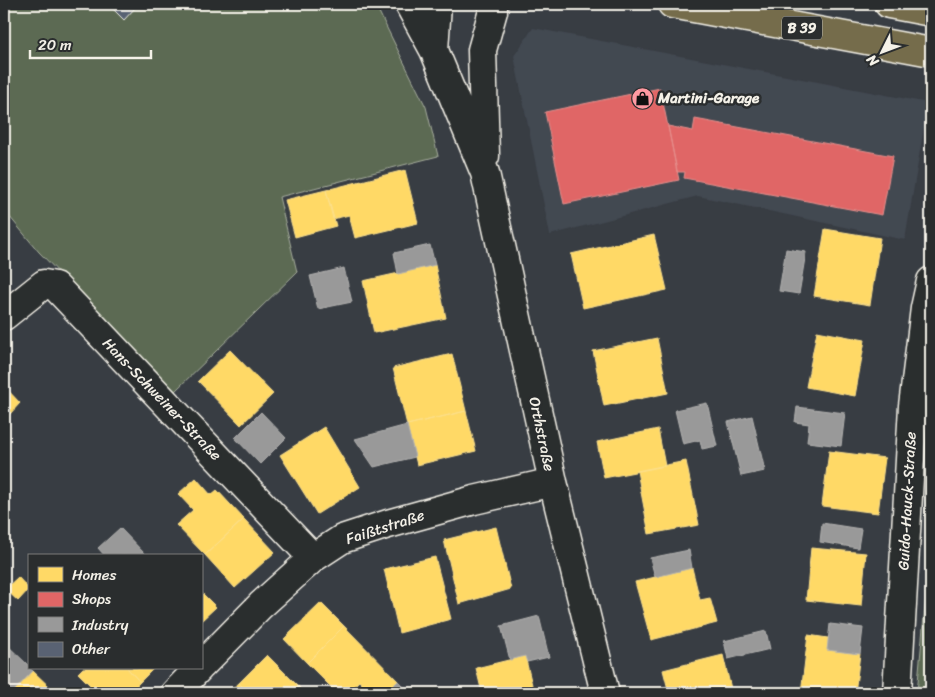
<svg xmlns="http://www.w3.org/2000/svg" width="935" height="697" font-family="Sriracha,sans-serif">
	<rect width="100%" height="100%" fill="#383d43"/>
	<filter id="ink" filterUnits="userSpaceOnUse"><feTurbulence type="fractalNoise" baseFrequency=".02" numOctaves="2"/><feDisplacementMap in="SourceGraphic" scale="10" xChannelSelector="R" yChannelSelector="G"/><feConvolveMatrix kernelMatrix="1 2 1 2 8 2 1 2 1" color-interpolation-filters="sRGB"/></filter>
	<g filter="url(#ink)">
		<path fill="#424851" d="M 533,28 L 928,103 L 905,240 L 698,196 L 550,235 L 514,56 Z"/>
		<path fill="#5b6a53" stroke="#a8ae9e" d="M 4,4 L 368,4 L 378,10 L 426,107 L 438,156 L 279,197 L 297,272 L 174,392 L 39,252 L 4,210 Z
			M 931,540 L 931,693 L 917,693 Z"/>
		<path fill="#ffd966" stroke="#fce08d" d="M 405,170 L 418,223 L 355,238 L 349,215 L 333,219 L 326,190 Z
			M 326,190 L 336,226 L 295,237 L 285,200 Z
			M 825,229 L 880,238 L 870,305 L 814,296 Z
			M 654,235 L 667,290 L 583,308 L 571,254 Z
			M 435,265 L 446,318 L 374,333 L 363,281 Z
			M 817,331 L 865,340 L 855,396 L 806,387 Z
			M 657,338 L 668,393 L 604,406 L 593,351 Z
			M 230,350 L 273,394 L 241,425 L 198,381 Z
			M 452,354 L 466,411 L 407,425 L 393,368 Z
			M 4,386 L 20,403 L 9,415 L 4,409 Z
			M 466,411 L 476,451 L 417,465 L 407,425 Z
			M 324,427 L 360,487 L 317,514 L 280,455 Z
			M 658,429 L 665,466 L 604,478 L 597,442 Z
			M 829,451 L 885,458 L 878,513 L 822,506 Z
			M 686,461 L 699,525 L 649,534 L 637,471 Z
			M 196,478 L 211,495 L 217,490 L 244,519 L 205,555 L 176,525 L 193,510 L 178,494 Z
			M 244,519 L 275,552 L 235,588 L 205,555 Z
			M 496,527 L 511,589 L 459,604 L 444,540 Z
			M 811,548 L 866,553 L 861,606 L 806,600 Z
			M 435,557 L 451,619 L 399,633 L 384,569 Z
			M 692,568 L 700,600 L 710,598 L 717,623 L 651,640 L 635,582 Z
			M 18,577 L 29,589 L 18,601 L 5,589 Z
			M 201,592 L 216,607 L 201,621 Z
			M 321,603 L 344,626 L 307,663 L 284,639 Z
			M 344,626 L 398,681 L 386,693 L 370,693 L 359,681 L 347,693 L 337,693 L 307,663 Z
			M 808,635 L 828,638 L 827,650 L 860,654 L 855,693 L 801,693 Z
			M 267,655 L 305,693 L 249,693 L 239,683 Z
			M 723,655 L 732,693 L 669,693 L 663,670 Z
			M 525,656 L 534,693 L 482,693 L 476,668 Z
			M 83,668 L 127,668 L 140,682 L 129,693 L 98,693 L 78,673 Z
			M 127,668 L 154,668 L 140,682 Z
			M 33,671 L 56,693 L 11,693 Z
			M 239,683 L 249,693 L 228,693 Z"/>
		<path fill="#e06666" stroke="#e6908d" d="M 660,88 L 679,180 L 564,204 L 545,112 Z
			M 695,119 L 893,156 L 882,215 L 684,178 L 685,172 L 677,172 L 668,126 L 693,131 Z"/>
		<path fill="#999" stroke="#b4b3b1" d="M 430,245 L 435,265 L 398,274 L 394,253 Z
			M 786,249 L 806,252 L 799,294 L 779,291 Z
			M 344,268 L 352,302 L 318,309 L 310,276 Z
			M 707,403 L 717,446 L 702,449 L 700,440 L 683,444 L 675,410 Z
			M 797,407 L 845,413 L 841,446 L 807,442 L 809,424 L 795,422 Z
			M 261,412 L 286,438 L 260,464 L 235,438 Z
			M 752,416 L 765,471 L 741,476 L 728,422 Z
			M 407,425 L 415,457 L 374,467 L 355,439 Z
			M 822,523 L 861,529 L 858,548 L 820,542 Z
			M 120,528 L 144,553 L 142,556 L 105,556 L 98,548 Z
			M 689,550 L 692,568 L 655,577 L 650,558 Z
			M 539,616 L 549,657 L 527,662 L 525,656 L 510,660 L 501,626 Z
			M 830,624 L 863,628 L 860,654 L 827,650 Z
			M 766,631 L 770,649 L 728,659 L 724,641 Z
			M 4,642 L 29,666 L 29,668 L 33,671 L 13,692 L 4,683 Z
			M 398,681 L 410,693 L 386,693 Z
			M 365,688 L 370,693 L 360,693 Z"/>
		<path fill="#596273" stroke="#f4f1e8" d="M 110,4 L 131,4 L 135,8 L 124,20 L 109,5 Z"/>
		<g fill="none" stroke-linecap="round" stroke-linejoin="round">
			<defs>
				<path id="minor" d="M 409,4 L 434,50 L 485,173 L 553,482 L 605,693
					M 434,50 L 437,4
					M 485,156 L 482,50 L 493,11 L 493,4
					M 4,316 L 44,284 L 55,286 L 313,558
					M 201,666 L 261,605 L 313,558 L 342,539 L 388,524 L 474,500 L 553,482
					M 175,693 L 199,668
					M 897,693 L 913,406 L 925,308 L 931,281"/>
				<path id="major" d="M 672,4 L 931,52
					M 889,4 L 931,12"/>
			</defs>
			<use href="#minor" stroke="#f4f1e8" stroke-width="31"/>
			<use href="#major" stroke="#f4f1e8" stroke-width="31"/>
			<use href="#minor" stroke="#2a2d2e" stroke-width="28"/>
			<use href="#major" stroke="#746c4b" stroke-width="28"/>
		</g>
	</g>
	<defs>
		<symbol id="shop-disc" viewBox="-11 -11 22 22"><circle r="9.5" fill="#ff9aa2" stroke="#2a2d2e"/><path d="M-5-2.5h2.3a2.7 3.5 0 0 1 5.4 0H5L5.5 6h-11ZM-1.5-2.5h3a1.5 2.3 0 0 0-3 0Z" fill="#111"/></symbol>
	</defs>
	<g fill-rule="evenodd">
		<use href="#shop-disc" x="630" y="86" width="25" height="25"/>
	</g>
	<g text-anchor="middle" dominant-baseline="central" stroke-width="5" stroke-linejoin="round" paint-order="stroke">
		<rect fill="#2a2d2e" stroke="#b7b6b0" stroke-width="1" x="782" y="16.5" width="40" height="23" rx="4"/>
		<g font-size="14" font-weight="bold" fill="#f4f1e8">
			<text x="802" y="28">B 39</text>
		</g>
		<g font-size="15" font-weight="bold" fill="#f4f1e8" stroke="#2a2d2e" text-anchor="start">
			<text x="658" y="98">Martini-Garage</text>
		</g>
		<g font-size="15" fill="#f4f1e8" stroke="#2a2d2e">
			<text transform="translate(162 399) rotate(46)">Hans-Schweiner-Straße</text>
			<text transform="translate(542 434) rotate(78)">Orthstraße</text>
			<text transform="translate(907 501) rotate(-87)">Guido-Hauck-Straße</text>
			<text transform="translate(385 527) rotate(-18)">Faißtstraße</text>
		</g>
	</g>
	<rect width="935" height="697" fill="none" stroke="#2a2d2e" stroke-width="20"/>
	<rect x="10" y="10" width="915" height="677" fill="none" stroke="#f4f1e8" stroke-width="2" filter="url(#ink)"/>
	<rect x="28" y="554" width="175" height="115" fill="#2a2d2e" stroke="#7b7b78"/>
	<rect x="38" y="567" width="25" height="15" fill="#ffd966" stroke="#7b7b78"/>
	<text x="72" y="580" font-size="15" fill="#f4f1e8">Homes</text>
	<rect x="38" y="592" width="25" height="15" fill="#e06666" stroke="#7b7b78"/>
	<text x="72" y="604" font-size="15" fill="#f4f1e8">Shops</text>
	<rect x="38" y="617" width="25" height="15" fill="#999999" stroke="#7b7b78"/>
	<text x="72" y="630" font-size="15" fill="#f4f1e8">Industry</text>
	<rect x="38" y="642" width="25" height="15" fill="#596273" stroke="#7b7b78"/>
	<text x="72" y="654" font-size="15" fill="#f4f1e8">Other</text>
	<g transform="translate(882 52) rotate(228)" stroke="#2a2d2e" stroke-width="4" paint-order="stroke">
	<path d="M0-4L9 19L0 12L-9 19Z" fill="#f4f1e8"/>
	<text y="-8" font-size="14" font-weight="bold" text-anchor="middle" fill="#f4f1e8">N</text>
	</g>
	<path d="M30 50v8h121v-8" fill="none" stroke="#f4f1e8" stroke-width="2.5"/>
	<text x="38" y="50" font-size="15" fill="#f4f1e8" stroke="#2a2d2e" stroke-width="4" paint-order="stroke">20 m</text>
</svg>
